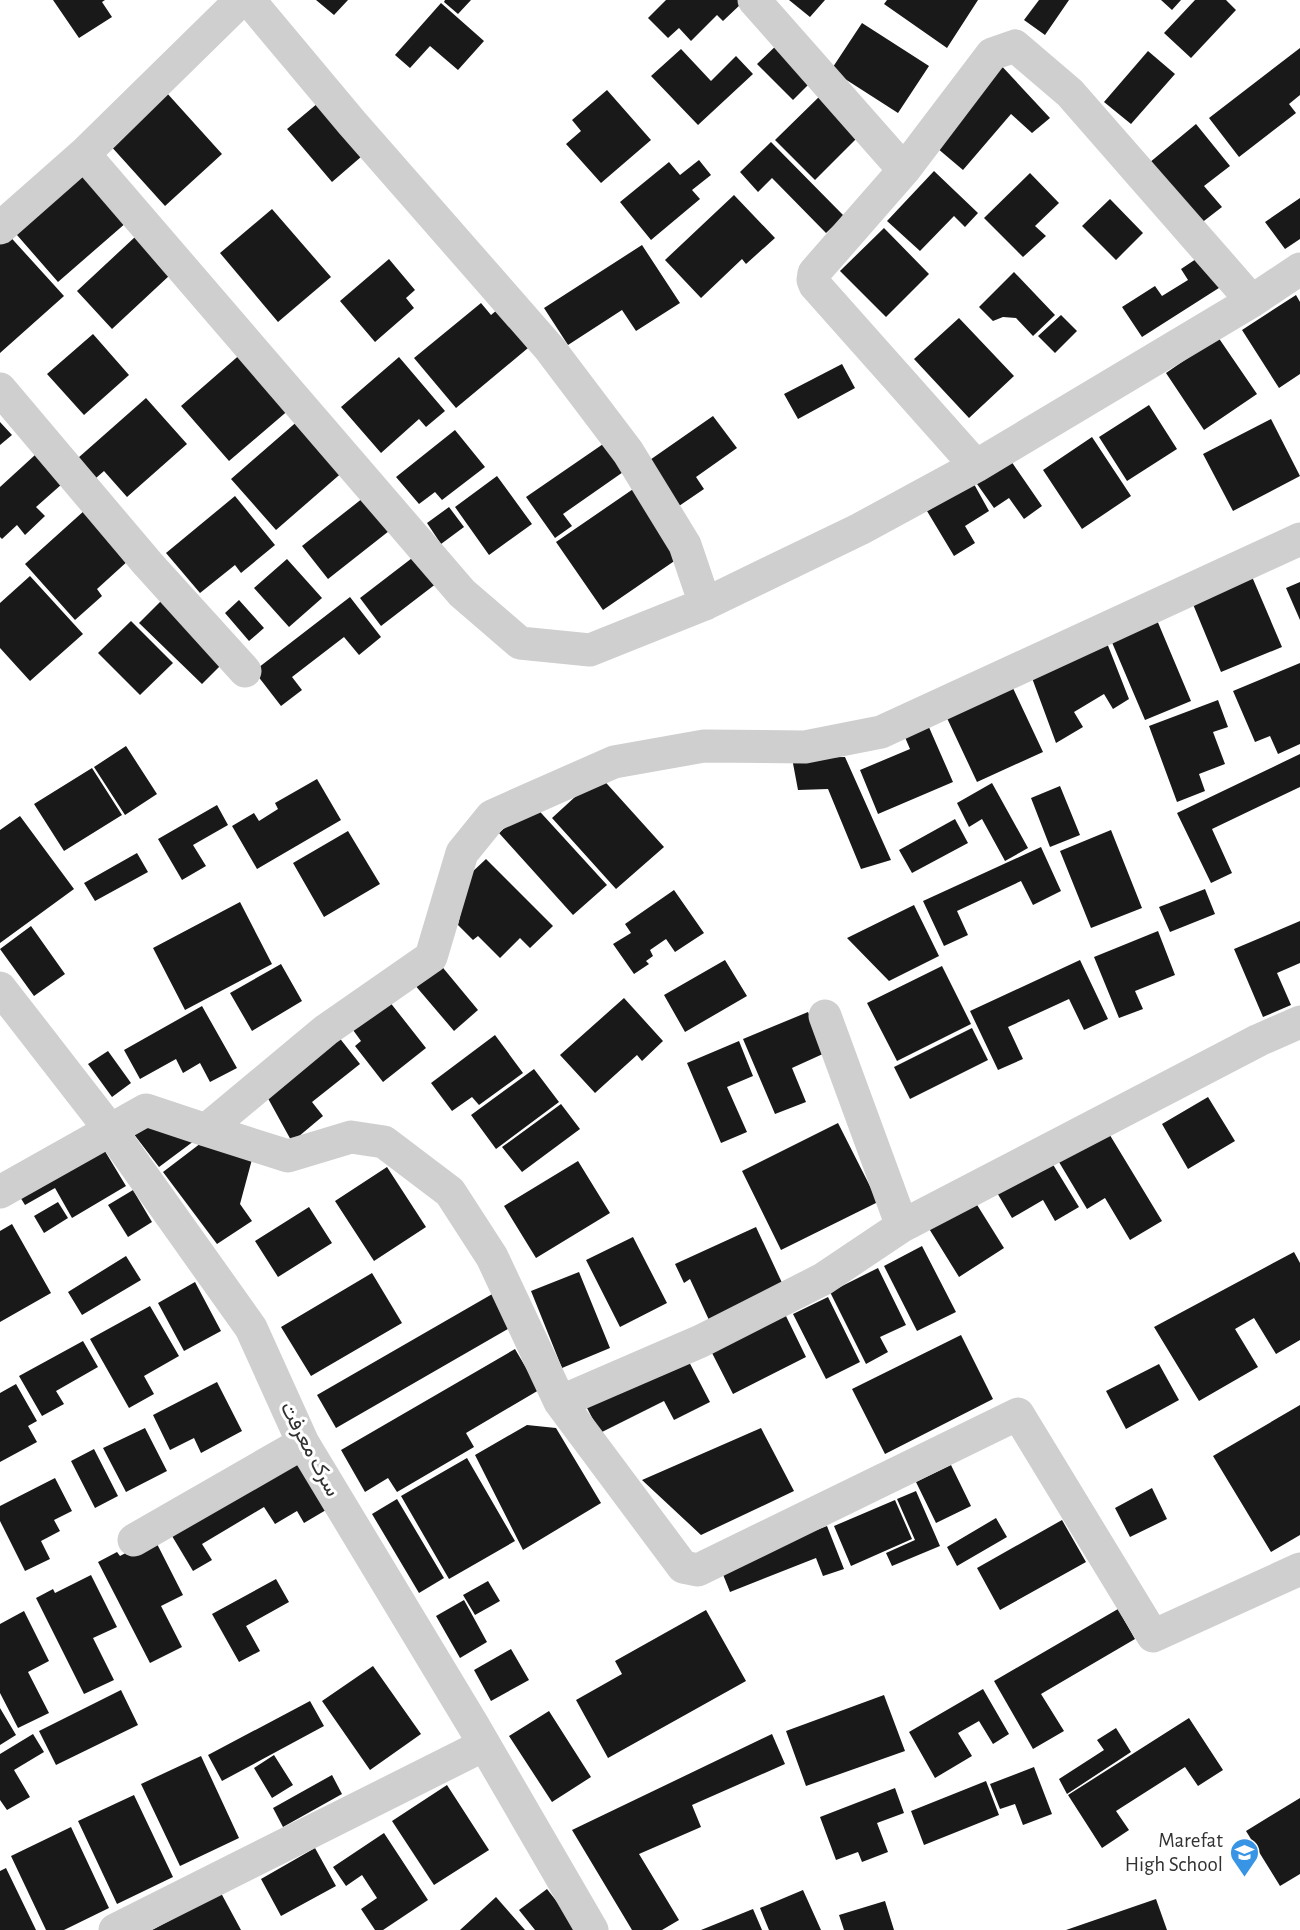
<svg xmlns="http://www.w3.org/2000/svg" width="1300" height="1930" font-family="'Alegreya Sans',Vazirmatn,sans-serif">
	<rect width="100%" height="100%" fill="#fff"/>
	<path fill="#191919" d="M 53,0 L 105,0 L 102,2 L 112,17 L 79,38 Z
		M 316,0 L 348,0 L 334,15 Z
		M 445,0 L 471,0 L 458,14 L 444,2 Z
		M 666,0 L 740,0 L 742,3 L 723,21 L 717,15 L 691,41 L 679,28 L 668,38 L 648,18 Z
		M 789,0 L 825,0 L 810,17 Z
		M 887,0 L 978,0 L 947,48 L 884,4 Z
		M 1039,0 L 1069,0 L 1045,35 L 1024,20 Z
		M 1161,0 L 1181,0 L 1172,10 Z
		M 1195,0 L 1226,0 L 1236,10 L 1191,58 L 1164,33 Z
		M 441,3 L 484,41 L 458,70 L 430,46 L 410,68 L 395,55 Z
		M 862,23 L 929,66 L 898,113 L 831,70 Z
		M 782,40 L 817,76 L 793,100 L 757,64 Z
		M 1300,48 L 1300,95 L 1289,104 L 1296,113 L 1239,157 L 1209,118 Z
		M 681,49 L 711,81 L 736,56 L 753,74 L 698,125 L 651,76 Z
		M 1148,51 L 1175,74 L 1131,124 L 1104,102 Z
		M 997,61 L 1050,118 L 1032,133 L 1011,114 L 963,170 L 937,148 Z
		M 607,90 L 651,140 L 601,183 L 566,144 L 581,131 L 572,120 Z
		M 166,92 L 222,154 L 165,206 L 109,144 Z
		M 823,93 L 863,132 L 815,180 L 775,140 Z
		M 324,98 L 369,150 L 332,182 L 287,129 Z
		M 1196,124 L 1230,166 L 1204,186 L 1222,207 L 1200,224 L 1149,163 Z
		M 771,142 L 844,216 L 826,233 L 772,178 L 758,192 L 740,172 Z
		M 699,160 L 711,175 L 692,190 L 700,199 L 651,240 L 620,202 L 669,162 L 680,175 Z
		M 78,167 L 127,222 L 58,282 L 10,227 Z
		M 934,171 L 978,213 L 965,227 L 954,216 L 920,251 L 887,221 Z
		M 1030,173 L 1059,203 L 1035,226 L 1046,236 L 1023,257 L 984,218 Z
		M 734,195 L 775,238 L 746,264 L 742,259 L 701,298 L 665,260 Z
		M 1300,198 L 1300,239 L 1285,249 L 1265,222 Z
		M 1110,199 L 1143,233 L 1116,260 L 1082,226 Z
		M 272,209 L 331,277 L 278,322 L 220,253 Z
		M 884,228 L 929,274 L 886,317 L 840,271 Z
		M 5,231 L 64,296 L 0,353 L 0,235 Z
		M 135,237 L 170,275 L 112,329 L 77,291 Z
		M 642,245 L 680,303 L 636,331 L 622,310 L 568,345 L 544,308 Z
		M 1202,255 L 1222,286 L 1142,337 L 1122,307 L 1155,286 L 1162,296 L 1188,280 L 1181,269 Z
		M 389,259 L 415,290 L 406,298 L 414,308 L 375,342 L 340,301 Z
		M 1014,272 L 1055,315 L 1033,336 L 1016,318 L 1003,317 L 993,321 L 979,307 Z
		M 1296,295 L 1300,302 L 1300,374 L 1279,388 L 1242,330 Z
		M 481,303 L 491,315 L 497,310 L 528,348 L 456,408 L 414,358 Z
		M 1061,315 L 1077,331 L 1055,353 L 1038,336 Z
		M 959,318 L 1014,376 L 969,418 L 914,359 Z
		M 93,334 L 129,375 L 84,415 L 47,374 Z
		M 1218,337 L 1257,394 L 1204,430 L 1166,373 Z
		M 243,352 L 291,408 L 229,461 L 181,406 Z
		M 399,357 L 445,411 L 426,427 L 419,419 L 381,453 L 341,407 Z
		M 842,364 L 855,388 L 798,419 L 784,394 Z
		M 146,398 L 187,444 L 127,497 L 104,471 L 96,478 L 78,458 Z
		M 1149,405 L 1177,449 L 1127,481 L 1099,437 Z
		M 713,416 L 737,448 L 696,477 L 704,489 L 679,506 L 647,462 Z
		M 300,419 L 345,470 L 276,530 L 231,479 Z
		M 1271,419 L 1300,476 L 1233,511 L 1203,454 Z
		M 0,422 L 12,435 L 0,445 Z
		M 455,430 L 485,467 L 442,500 L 435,492 L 419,504 L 396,477 Z
		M 1092,437 L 1131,496 L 1082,529 L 1043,470 Z
		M 606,442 L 626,470 L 563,514 L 572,526 L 555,538 L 526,497 Z
		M 35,455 L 62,484 L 36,507 L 45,516 L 25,535 L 17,525 L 2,539 L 0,537 L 0,487 Z
		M 1011,461 L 1042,506 L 1024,519 L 1009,498 L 994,508 L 977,484 Z
		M 497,476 L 532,524 L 489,555 L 455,507 Z
		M 974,484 L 989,511 L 965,526 L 975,543 L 954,556 L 927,511 Z
		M 639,485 L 686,553 L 603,610 L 556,542 Z
		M 235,496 L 275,545 L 241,573 L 235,565 L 200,593 L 166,553 Z
		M 363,498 L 389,531 L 328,579 L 302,546 Z
		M 449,507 L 464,527 L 441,544 L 427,523 Z
		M 85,510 L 130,559 L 97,589 L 102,596 L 75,620 L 25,564 Z
		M 416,555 L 437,583 L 381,626 L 360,598 Z
		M 287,559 L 322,598 L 289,627 L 254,588 Z
		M 1250,572 L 1282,647 L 1221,672 L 1190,597 Z
		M 30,576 L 83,634 L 30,681 L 0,648 L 0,603 Z
		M 1300,582 L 1300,620 L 1286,588 Z
		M 350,597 L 381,637 L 359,655 L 344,637 L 292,677 L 302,690 L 281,706 L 254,671 Z
		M 239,600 L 264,628 L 249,641 L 225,613 Z
		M 161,601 L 223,663 L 202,684 L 139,623 Z
		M 1154,613 L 1191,701 L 1145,720 L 1108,633 Z
		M 131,621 L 173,663 L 140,695 L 98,653 Z
		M 1105,638 L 1129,699 L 1113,709 L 1104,694 L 1074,712 L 1083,727 L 1056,743 L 1032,678 Z
		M 1300,663 L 1300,744 L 1278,754 L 1270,736 L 1255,742 L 1233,691 Z
		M 1012,686 L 1043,752 L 977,782 L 946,716 Z
		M 1218,700 L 1228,727 L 1213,732 L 1225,764 L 1199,774 L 1205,791 L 1177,802 L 1149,726 Z
		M 928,725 L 953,782 L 878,814 L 860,770 L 910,749 L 904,735 Z
		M 126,746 L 157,794 L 125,815 L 94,767 Z
		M 1300,754 L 1300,787 L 1212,829 L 1232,873 L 1211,883 L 1177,813 Z
		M 845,757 L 891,860 L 861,869 L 828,789 L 798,790 L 792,758 Z
		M 92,768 L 122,815 L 64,851 L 34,804 Z
		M 599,775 L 664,847 L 616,889 L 552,818 Z
		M 317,779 L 341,820 L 257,869 L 232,826 L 254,813 L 259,821 L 278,809 L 275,803 Z
		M 992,783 L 1028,848 L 1005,861 L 982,819 L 969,827 L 957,803 Z
		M 1060,786 L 1080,835 L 1050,847 L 1031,798 Z
		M 532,803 L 607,885 L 573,915 L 499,833 Z
		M 217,805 L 228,825 L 193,845 L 206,866 L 182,880 L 158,839 Z
		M 20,816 L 74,889 L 0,943 L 0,830 Z
		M 955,819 L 968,843 L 912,873 L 899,850 Z
		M 1111,830 L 1142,908 L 1091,928 L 1060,851 Z
		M 348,831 L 380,884 L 324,917 L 293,863 Z
		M 1041,847 L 1061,891 L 1033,905 L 1021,881 L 957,911 L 968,935 L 944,946 L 923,901 Z
		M 137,853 L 148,872 L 95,901 L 84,883 Z
		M 486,859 L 553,926 L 530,948 L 520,938 L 500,958 L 478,936 L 473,940 L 458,925 L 469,875 Z
		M 1205,889 L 1215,914 L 1170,932 L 1159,907 Z
		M 674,890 L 704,933 L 675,952 L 666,939 L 650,950 L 653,956 L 646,961 L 649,964 L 634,974 L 613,944 L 631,933 L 625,924 Z
		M 240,902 L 272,964 L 185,1010 L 153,948 Z
		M 914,905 L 939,956 L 889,981 L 847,938 Z
		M 1300,921 L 1300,963 L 1277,973 L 1291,1005 L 1263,1017 L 1234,949 Z
		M 31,926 L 65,974 L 34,996 L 0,949 Z
		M 1158,931 L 1175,975 L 1135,991 L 1143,1009 L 1119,1018 L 1094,957 Z
		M 725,960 L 747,996 L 685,1032 L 664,995 Z
		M 1080,960 L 1108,1019 L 1084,1030 L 1069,999 L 1008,1027 L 1023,1059 L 998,1070 L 970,1011 Z
		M 439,963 L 478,1010 L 454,1031 L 414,984 Z
		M 281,964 L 302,1001 L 252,1031 L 230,993 Z
		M 942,966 L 971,1024 L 897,1061 L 867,1003 Z
		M 624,998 L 663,1041 L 642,1061 L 637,1055 L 595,1093 L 560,1055 Z
		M 389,1001 L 426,1048 L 383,1082 L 355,1046 L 361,1041 L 353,1030 Z
		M 202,1006 L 237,1068 L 210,1082 L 200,1063 L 183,1073 L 176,1059 L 140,1079 L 124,1050 Z
		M 808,1012 L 825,1053 L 792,1068 L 806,1102 L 775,1114 L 743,1039 Z
		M 972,1028 L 988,1060 L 910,1099 L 894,1067 Z
		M 495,1035 L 523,1073 L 479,1105 L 472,1097 L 452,1111 L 431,1083 Z
		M 338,1036 L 360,1064 L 312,1102 L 323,1116 L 292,1142 L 265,1093 Z
		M 739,1041 L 753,1076 L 727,1087 L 747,1132 L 721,1143 L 687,1063 Z
		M 108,1051 L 131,1083 L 112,1097 L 88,1064 Z
		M 534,1069 L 559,1102 L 496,1149 L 471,1115 Z
		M 1208,1097 L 1235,1141 L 1188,1169 L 1162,1124 Z
		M 561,1104 L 580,1129 L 522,1172 L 502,1147 Z
		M 151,1118 L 198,1138 L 159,1167 L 133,1133 Z
		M 838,1123 L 878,1202 L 781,1250 L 742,1171 Z
		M 1105,1127 L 1162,1221 L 1130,1240 L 1105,1198 L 1087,1209 L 1056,1157 Z
		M 205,1140 L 254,1152 L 240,1204 L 252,1221 L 217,1244 L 163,1172 Z
		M 100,1143 L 126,1186 L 72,1218 L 55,1188 L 25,1205 L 17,1192 Z
		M 1049,1158 L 1079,1207 L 1055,1221 L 1043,1200 L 1012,1218 L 996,1191 Z
		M 578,1161 L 610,1213 L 536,1258 L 504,1206 Z
		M 387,1167 L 426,1227 L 374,1261 L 335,1201 Z
		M 133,1190 L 152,1222 L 128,1237 L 108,1205 Z
		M 974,1200 L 1004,1248 L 959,1277 L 928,1227 Z
		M 58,1202 L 68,1218 L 44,1233 L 34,1216 Z
		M 309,1207 L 332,1243 L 278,1277 L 255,1241 Z
		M 12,1224 L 51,1293 L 0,1322 L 0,1231 Z
		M 756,1227 L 784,1287 L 709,1320 L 690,1279 L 684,1283 L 675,1264 Z
		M 633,1237 L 667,1303 L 620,1327 L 586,1260 Z
		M 922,1246 L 956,1312 L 917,1331 L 884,1266 Z
		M 1294,1252 L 1300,1263 L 1300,1340 L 1276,1354 L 1254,1318 L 1235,1329 L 1258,1367 L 1199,1401 L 1154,1327 Z
		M 126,1256 L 141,1280 L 82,1315 L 68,1292 Z
		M 878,1268 L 906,1325 L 880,1337 L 888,1352 L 866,1364 L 830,1292 Z
		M 579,1272 L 610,1348 L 562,1368 L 531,1291 Z
		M 372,1273 L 402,1323 L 311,1376 L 281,1327 Z
		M 195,1282 L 221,1331 L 184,1351 L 158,1303 Z
		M 494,1293 L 513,1326 L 336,1428 L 317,1395 Z
		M 828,1297 L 860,1362 L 826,1379 L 793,1314 Z
		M 150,1306 L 179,1356 L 144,1376 L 154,1394 L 129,1408 L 90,1339 Z
		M 785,1314 L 806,1357 L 733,1394 L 711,1351 Z
		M 961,1335 L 993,1399 L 885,1454 L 852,1389 Z
		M 83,1341 L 98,1367 L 56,1391 L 64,1404 L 42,1416 L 19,1376 Z
		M 515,1349 L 539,1390 L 466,1433 L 474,1447 L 397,1492 L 388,1478 L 365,1492 L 341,1450 Z
		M 686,1356 L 710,1402 L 674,1420 L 664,1401 L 600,1433 L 586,1406 Z
		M 1159,1364 L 1179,1400 L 1126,1429 L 1106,1391 Z
		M 217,1382 L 242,1431 L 201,1453 L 194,1438 L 170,1450 L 153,1415 Z
		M 16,1384 L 37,1421 L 28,1426 L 37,1442 L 0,1462 L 0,1393 Z
		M 1300,1405 L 1300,1535 L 1271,1552 L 1213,1456 Z
		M 527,1425 L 556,1428 L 601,1503 L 523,1550 L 475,1455 Z
		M 145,1428 L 167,1471 L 126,1492 L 103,1448 Z
		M 761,1428 L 794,1491 L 701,1535 L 642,1480 Z
		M 94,1449 L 118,1496 L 95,1508 L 71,1461 Z
		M 467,1458 L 515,1541 L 449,1579 L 401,1496 Z
		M 297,1461 L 326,1510 L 304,1523 L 297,1511 L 275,1524 L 264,1507 L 202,1544 L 212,1560 L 193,1571 L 172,1536 Z
		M 951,1465 L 971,1506 L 936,1523 L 916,1482 Z
		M 55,1478 L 72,1511 L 54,1520 L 60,1531 L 41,1541 L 50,1559 L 25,1571 L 0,1521 L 0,1506 Z
		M 1152,1488 L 1167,1519 L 1130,1537 L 1115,1508 Z
		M 916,1491 L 940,1546 L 892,1566 L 886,1553 L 915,1540 L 897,1499 Z
		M 397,1499 L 444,1578 L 419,1593 L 372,1514 Z
		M 895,1500 L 912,1539 L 851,1566 L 834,1526 Z
		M 996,1518 L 1007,1537 L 957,1566 L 947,1547 Z
		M 1062,1520 L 1086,1562 L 1000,1610 L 977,1568 Z
		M 827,1526 L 844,1569 L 823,1576 L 816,1558 L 730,1592 L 720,1567 Z
		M 154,1538 L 183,1595 L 161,1606 L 182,1647 L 150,1663 L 98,1562 L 117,1552 L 120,1556 Z
		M 91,1575 L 117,1627 L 93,1638 L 114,1680 L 84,1694 L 36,1598 L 53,1589 L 55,1593 Z
		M 276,1579 L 289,1602 L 246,1626 L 260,1651 L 239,1662 L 212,1614 Z
		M 488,1581 L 500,1601 L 475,1615 L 463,1595 Z
		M 464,1600 L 487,1642 L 460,1658 L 436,1616 Z
		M 1118,1609 L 1135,1639 L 1041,1694 L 1064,1731 L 1033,1749 L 994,1681 Z
		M 706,1610 L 746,1681 L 608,1758 L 576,1700 L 622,1674 L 615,1661 Z
		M 24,1611 L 49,1661 L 28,1672 L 49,1713 L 18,1728 L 0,1693 L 0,1624 Z
		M 511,1649 L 529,1680 L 491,1701 L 474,1670 Z
		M 373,1666 L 421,1734 L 370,1770 L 322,1701 Z
		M 983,1689 L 1009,1734 L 993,1744 L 979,1721 L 958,1733 L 972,1756 L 935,1778 L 909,1732 Z
		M 121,1690 L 138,1725 L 56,1765 L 39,1731 Z
		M 884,1695 L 905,1751 L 806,1786 L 786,1731 Z
		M 310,1701 L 324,1726 L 222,1781 L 208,1755 Z
		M 0,1708 L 16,1735 L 0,1745 Z
		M 549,1711 L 591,1777 L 552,1802 L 509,1736 Z
		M 1189,1718 L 1223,1770 L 1198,1786 L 1185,1767 L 1116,1811 L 1129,1830 L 1102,1848 L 1068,1795 Z
		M 1116,1728 L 1131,1752 L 1067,1794 L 1059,1779 L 1104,1750 L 1097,1740 Z
		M 33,1734 L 44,1752 L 14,1770 L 30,1797 L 7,1810 L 0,1800 L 0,1754 Z
		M 772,1734 L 785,1764 L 692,1805 L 701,1827 L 639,1854 L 679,1920 L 662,1930 L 632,1930 L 572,1830 Z
		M 274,1755 L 293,1785 L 272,1798 L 254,1768 Z
		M 201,1756 L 239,1838 L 180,1866 L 141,1784 Z
		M 1034,1767 L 1052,1814 L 1023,1825 L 1015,1804 L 1000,1809 L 990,1784 Z
		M 332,1775 L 342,1794 L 283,1827 L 273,1808 Z
		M 986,1781 L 999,1815 L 924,1845 L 911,1811 Z
		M 447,1785 L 489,1850 L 434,1885 L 392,1821 Z
		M 895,1788 L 904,1813 L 877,1823 L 888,1852 L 862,1862 L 858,1852 L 836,1860 L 820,1817 Z
		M 134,1795 L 173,1877 L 117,1904 L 78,1821 Z
		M 1300,1798 L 1300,1874 L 1280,1886 L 1246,1831 Z
		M 71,1827 L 109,1908 L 64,1930 L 46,1930 L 11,1856 Z
		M 384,1833 L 428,1900 L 383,1930 L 375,1930 L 361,1909 L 377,1898 L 362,1875 L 346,1886 L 333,1867 Z
		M 315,1848 L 336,1886 L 281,1916 L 261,1879 Z
		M 6,1868 L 36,1930 L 0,1930 L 0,1871 Z
		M 547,1889 L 579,1930 L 535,1930 L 519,1910 Z
		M 803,1890 L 821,1930 L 769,1930 L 760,1908 Z
		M 221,1893 L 241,1930 L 152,1930 Z
		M 496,1897 L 525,1930 L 460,1930 Z
		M 1156,1899 L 1167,1930 L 1066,1930 Z
		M 885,1901 L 894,1930 L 844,1930 L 839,1915 Z
		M 753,1909 L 762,1930 L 701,1930 Z"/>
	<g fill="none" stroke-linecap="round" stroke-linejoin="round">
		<path stroke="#cfcfcf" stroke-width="33" d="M 249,0 L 352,123 L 550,349 L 628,452 L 685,545 L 705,604
			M 754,0 L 904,170
			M 84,154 L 462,593 L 520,643 L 590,650 L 705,604 L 860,529 L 976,466 L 1252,301 L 1300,269
			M 0,228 L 84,154 L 241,0
			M 0,389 L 148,564 L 245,671
			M 976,466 L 815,285 L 813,280 L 814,273 L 904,170 L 992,54 L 1015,46 L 1070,93 L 1252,301
			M 0,988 L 111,1131 L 251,1328 L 303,1443 L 473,1725 L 592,1930
			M 825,1016 L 902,1226
			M 206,1130 L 288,1156 L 351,1137 L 384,1142 L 450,1192 L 492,1257 L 560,1402 L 683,1567 L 698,1570 L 1018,1414 L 1153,1636 L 1300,1569
			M 0,1192 L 146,1110 L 206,1130 L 326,1030 L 431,957 L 462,853 L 492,816 L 614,762 L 704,746 L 805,747 L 881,732 L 1300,539
			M 560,1402 L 701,1341 L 823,1279 L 902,1226 L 1259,1040 L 1300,1022
			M 134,1540 L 303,1443
			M 115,1930 L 484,1745"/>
	</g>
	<defs>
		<symbol id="school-pin" viewBox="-11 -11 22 30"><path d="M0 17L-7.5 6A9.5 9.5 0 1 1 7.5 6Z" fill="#3894e4" stroke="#fff"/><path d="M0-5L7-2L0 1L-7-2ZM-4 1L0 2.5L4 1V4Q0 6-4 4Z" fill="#fff"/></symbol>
	</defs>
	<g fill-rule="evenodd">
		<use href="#school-pin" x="1228" y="1836" width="33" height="45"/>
	</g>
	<g text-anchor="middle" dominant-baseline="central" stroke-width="6" stroke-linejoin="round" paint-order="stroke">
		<g font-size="21" fill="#323232" stroke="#fff">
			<text transform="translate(310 1449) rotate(62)">سرک معرفت</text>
		</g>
		<g font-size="21" fill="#323232" stroke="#fff" text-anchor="end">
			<text x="1223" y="1840">Marefat<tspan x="1223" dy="24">High School</tspan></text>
		</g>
	</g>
</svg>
